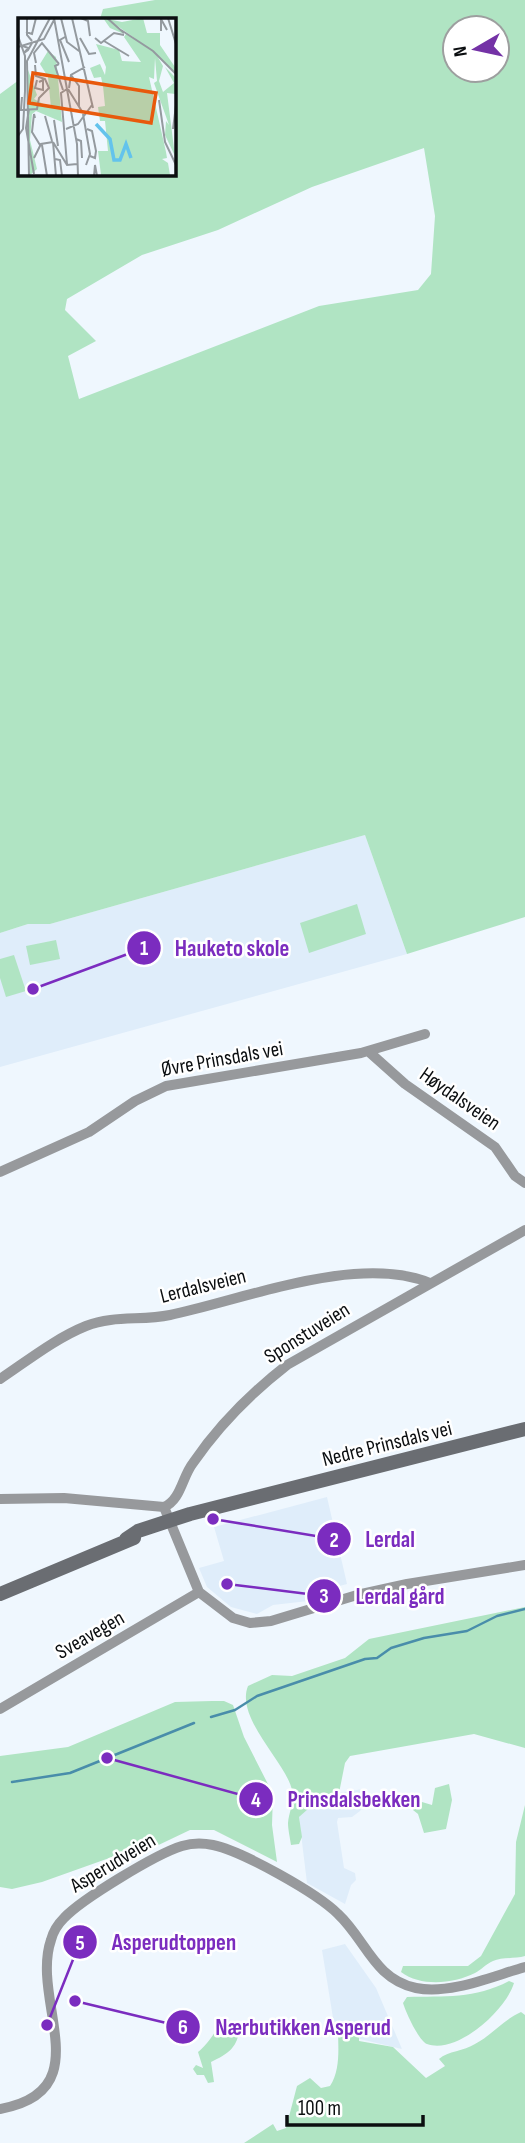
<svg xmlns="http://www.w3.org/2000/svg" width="525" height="2143" font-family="'Sofia Sans Condensed',sans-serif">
	<rect width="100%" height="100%" fill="#eff7fe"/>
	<path fill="#dfedfa" d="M 365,835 L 407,954 L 0,1067 L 0,933 L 28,924 L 50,924 Z
		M 327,1497 L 347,1584 L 313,1593 L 308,1601 L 273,1605 L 257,1614 L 231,1607 L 207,1587 L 199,1568 L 224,1561 L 214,1527 Z
		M 363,1789 L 366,1803 L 360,1811 L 352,1817 L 338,1818 L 337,1822 L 344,1868 L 355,1873 L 356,1880 L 351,1885 L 345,1904 L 307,1883 L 299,1817 L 312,1797 Z
		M 345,1944 L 376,1988 L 402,2049 L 360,2039 L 334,2024 L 322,1950 Z"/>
	<path fill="#b0e4c3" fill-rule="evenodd" d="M 155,0 L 525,0 L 525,917 L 407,954 L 365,835 L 50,924 L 28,924 L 0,933 L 0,94 L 19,80 L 19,173 L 173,173 L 173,19 L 100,19 L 103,9 ZM 455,28 L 497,28 L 497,70 L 455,70 ZM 424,148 L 435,216 L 431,274 L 418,290 L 319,306 L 79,399 L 68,356 L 96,341 L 65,310 L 67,299 L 142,255 L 218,230 L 312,187 Z
		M 357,904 L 366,934 L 309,953 L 300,923 Z
		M 56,940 L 60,959 L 30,965 L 26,946 Z
		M 14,955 L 26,991 L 6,997 L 0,978 L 0,959 Z
		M 525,1607 L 525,1748 L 474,1734 L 350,1756 L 345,1763 L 339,1793 L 308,1800 L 308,1809 L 299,1817 L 302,1837 L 299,1844 L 291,1845 C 290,1838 288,1829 288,1823 C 289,1811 295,1802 292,1790 C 286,1762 235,1718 248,1686 L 272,1675 L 292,1676 L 345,1658 L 369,1639 Z
		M 212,1701 L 224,1701 L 233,1705 L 244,1737 L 273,1794 L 272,1825 L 277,1862 L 214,1830 L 190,1830 L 148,1850 L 129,1851 L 42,1882 L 12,1889 L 0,1887 L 0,1756 L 68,1747 L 175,1702 Z
		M 449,1784 L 452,1800 L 446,1829 L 424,1833 L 418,1814 L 413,1810 L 415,1804 L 422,1802 L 432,1805 L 435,1788 Z
		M 525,1805 L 525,1956 C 515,1959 501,1957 493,1961 C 486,1964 481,1970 475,1973 C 453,1984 421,1987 401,1972 L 403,1966 L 468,1966 L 481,1956 L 515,1894 L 516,1842 Z
		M 509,1981 L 514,1983 C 506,2010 457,2055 427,2044 C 419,2041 406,2013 403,2003 L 407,1997 C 444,1996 475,1999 509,1981 Z
		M 521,2012 L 525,2015 L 525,2143 L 244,2143 L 273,2124 L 277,2131 L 286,2128 L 297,2086 L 310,2078 L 321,2088 L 330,2086 C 341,2069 338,2047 338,2028 L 350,2020 L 359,2027 L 359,2041 L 393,2047 L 426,2078 L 445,2066 L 439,2059 C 448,2051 464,2051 475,2044 C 492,2035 503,2020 521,2012 Z
		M 222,2018 L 240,2025 C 238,2047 230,2053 211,2062 L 214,2082 L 208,2083 L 204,2075 L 197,2075 L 193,2069 L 196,2065 L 203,2068 L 198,2052 C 206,2046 220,2027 222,2018 Z"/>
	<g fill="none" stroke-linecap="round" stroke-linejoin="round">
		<path stroke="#498daa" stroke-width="2.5" d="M 211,1717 L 235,1710 L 257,1696 L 365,1659 L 377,1658 L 391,1648 L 424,1638 L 467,1631 L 497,1616 L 525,1609
			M 12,1782 L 70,1773 L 194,1723"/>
		<path stroke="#97999c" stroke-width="10" d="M 368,1051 L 405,1084 L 495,1147 L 515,1176 L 525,1183
			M 0,1172 L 89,1132 L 135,1101 L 166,1086 L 361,1053 L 425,1034
			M 0,1379 C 27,1361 56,1338 86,1326 C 114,1315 141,1321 170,1315 C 243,1300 357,1253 430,1283
			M 0,1499 L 64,1498 L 164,1507
			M 164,1507 C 181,1500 182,1477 193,1463 C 219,1425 251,1393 287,1365 L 525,1230
			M 164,1507 L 199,1592 L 233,1618 L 250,1623 L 271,1621 L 357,1595 L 407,1584 L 525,1565
			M 0,1709 L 199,1592
			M 0,2109 C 101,2091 30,2001 51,1940 C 53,1932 58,1924 64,1918 C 82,1899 156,1854 182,1846 C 192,1843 203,1843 213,1845 C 242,1851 317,1893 338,1914 C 366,1940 374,1979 416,1988 C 450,1995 493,1976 525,1967"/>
		<path stroke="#6a6d72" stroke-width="14" d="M 126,1539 L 138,1531 L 190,1514 L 525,1429
			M 0,1594 L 134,1538"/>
	</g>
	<g text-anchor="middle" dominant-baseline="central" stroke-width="5" stroke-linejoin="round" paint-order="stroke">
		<g font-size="21" fill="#0b0e10" stroke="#fff">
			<text transform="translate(222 1059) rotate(-10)">Øvre Prinsdals vei</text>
			<text transform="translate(460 1099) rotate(35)">Høydalsveien</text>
			<text transform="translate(203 1286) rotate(-14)">Lerdalsveien</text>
			<text transform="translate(307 1333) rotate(-32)">Sponstuveien</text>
			<text transform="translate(387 1444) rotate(-14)">Nedre Prinsdals vei</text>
			<text transform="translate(90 1635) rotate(-30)">Sveavegen</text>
			<text transform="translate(113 1863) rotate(-31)">Asperudveien</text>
		</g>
	</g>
	<g transform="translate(18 18)">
		<rect width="158" height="158" fill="#eff7fe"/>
		<path d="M 85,0 L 104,4 L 125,0 L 129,15 L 142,15 L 142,27 L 157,49 L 157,55 L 138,36 L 145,48 L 141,63 L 145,74 L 156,65 L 147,49 L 157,59 L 157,76 L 149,75 L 157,138 L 147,117 L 148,103 L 151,107 L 136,65 L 139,63 L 137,40 L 136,61 L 131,59 L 148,134 L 149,140 L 144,141 L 150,145 L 152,157 L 83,157 L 80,133 L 90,133 L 87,103 L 82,103 L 80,89 L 87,88 L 85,68 L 83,59 L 76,60 L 72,50 L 82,46 L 87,57 L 88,49 L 78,26 L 101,32 L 104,43 L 123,44 L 106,19 L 108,16 L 118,21 L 91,2 L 106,16 L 92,10 ZM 30,33 L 38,39 L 44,104 L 18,93 L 14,96 L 12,122 L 19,151 L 12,157 L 9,49 L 19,77 L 16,81 L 33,90 L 30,59 L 22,46 Z" fill="#b0e4c3"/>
		<path fill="none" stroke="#63c3ec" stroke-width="3.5" d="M 78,106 L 92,121 L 96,142 L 102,142 L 108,126 L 113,140"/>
		<path fill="none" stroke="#949a9f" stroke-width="2" d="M 9,0 L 9,17 L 14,23M 36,0 L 59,126 L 60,158M 43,0 L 49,24 L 61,33M 54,0 L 75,90M 63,0 L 70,3 L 72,18M 89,0 L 106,15M 150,0 L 158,26M 103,12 L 135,33 L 158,56M 143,13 L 143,1 L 149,12M 8,14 L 14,16 L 18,0M 0,18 L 7,38 L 7,73 L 5,111 L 0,118M 47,19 L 42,22 L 51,44M 62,20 L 71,36 L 78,35M 77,20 L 83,25 L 96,15 L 106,17M 86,23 L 111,38M 5,28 L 10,30 L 6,35 L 10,32 L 14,25M 0,29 L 26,21 L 36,2M 18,45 L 16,35 L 24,25 L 41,46M 41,46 L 37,48 L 45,72M 53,57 L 61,68 L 61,88M 19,62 L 17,70 L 25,72 L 25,62 L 21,64M 51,70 L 53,57 L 67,49M 50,71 L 65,95M 4,79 L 3,92 L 19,91 L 21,80 L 31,70 L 27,61 L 18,58 L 17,47M 141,82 L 147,124 L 158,147M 11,91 L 8,110 L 16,156M 65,96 L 72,136 L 68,147M 27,98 L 34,123M 17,100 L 16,96 L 14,114 L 22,127M 36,102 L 40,128M 48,111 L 60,106 L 74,87M 69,111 L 74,113 L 78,133 L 77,140 L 72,138M 155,111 L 158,87M 58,121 L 63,123 L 64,140M 35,124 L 49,147 L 59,146M 35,124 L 38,158M 24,127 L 29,158M 16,140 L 23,126 L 35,124M 37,141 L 42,142 L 44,158M 49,146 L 43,75 L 49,71M 11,158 L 9,43 L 32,0M 76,158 L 77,147 L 79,158"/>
		<path fill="#e8590c" fill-opacity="0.15" stroke="#e8590c" stroke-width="3.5" d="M 15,55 L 138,75 L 133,105 L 11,85 Z"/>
		<rect width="158" height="158" fill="none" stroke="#0b0e10" stroke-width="3.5"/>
	</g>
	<path fill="none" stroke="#7b2cbf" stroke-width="2.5" d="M33 989L144 948M213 1519L334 1539M227 1584L324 1596M107 1758L256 1799M47 2025L80 1942M75 2001L183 2027"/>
	<g fill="#7b2cbf" stroke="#fff" stroke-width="2.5">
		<circle cx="33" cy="989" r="7"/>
		<circle cx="213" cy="1519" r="7"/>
		<circle cx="227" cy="1584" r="7"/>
		<circle cx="107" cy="1758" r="7"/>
		<circle cx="47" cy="2025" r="7"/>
		<circle cx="75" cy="2001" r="7"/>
		<circle cx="144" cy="948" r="18"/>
		<circle cx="334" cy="1539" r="18"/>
		<circle cx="324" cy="1596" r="18"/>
		<circle cx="256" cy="1799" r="18"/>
		<circle cx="80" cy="1942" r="18"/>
		<circle cx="183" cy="2027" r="18"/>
	</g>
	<g font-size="21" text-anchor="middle" font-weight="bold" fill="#fff">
		<text x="144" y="955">1</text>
		<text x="334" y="1547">2</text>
		<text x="324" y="1603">3</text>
		<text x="256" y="1807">4</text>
		<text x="80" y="1950">5</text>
		<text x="183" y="2034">6</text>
	</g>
	<g font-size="23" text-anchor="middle" font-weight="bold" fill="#7b2cbf" stroke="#fff" stroke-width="5" stroke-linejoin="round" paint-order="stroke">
		<text x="232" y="956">Hauketo skole</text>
		<text x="390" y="1547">Lerdal</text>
		<text x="400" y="1604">Lerdal gård</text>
		<text x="354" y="1807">Prinsdalsbekken</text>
		<text x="174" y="1950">Asperudtoppen</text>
		<text x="303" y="2035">Nærbutikken Asperud</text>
	</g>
	<g transform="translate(476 49) rotate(261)"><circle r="33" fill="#ffffff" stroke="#9d9f9f" stroke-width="2"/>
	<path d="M0-5L12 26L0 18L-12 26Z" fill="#7432a6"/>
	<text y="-10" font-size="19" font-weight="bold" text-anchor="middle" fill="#0b0e10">N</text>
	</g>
	<path d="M287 2115v10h136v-10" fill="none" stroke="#0b0e10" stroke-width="3.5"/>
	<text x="298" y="2115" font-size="21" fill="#0b0e10" stroke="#ffffff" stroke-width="5" paint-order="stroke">100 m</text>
</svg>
